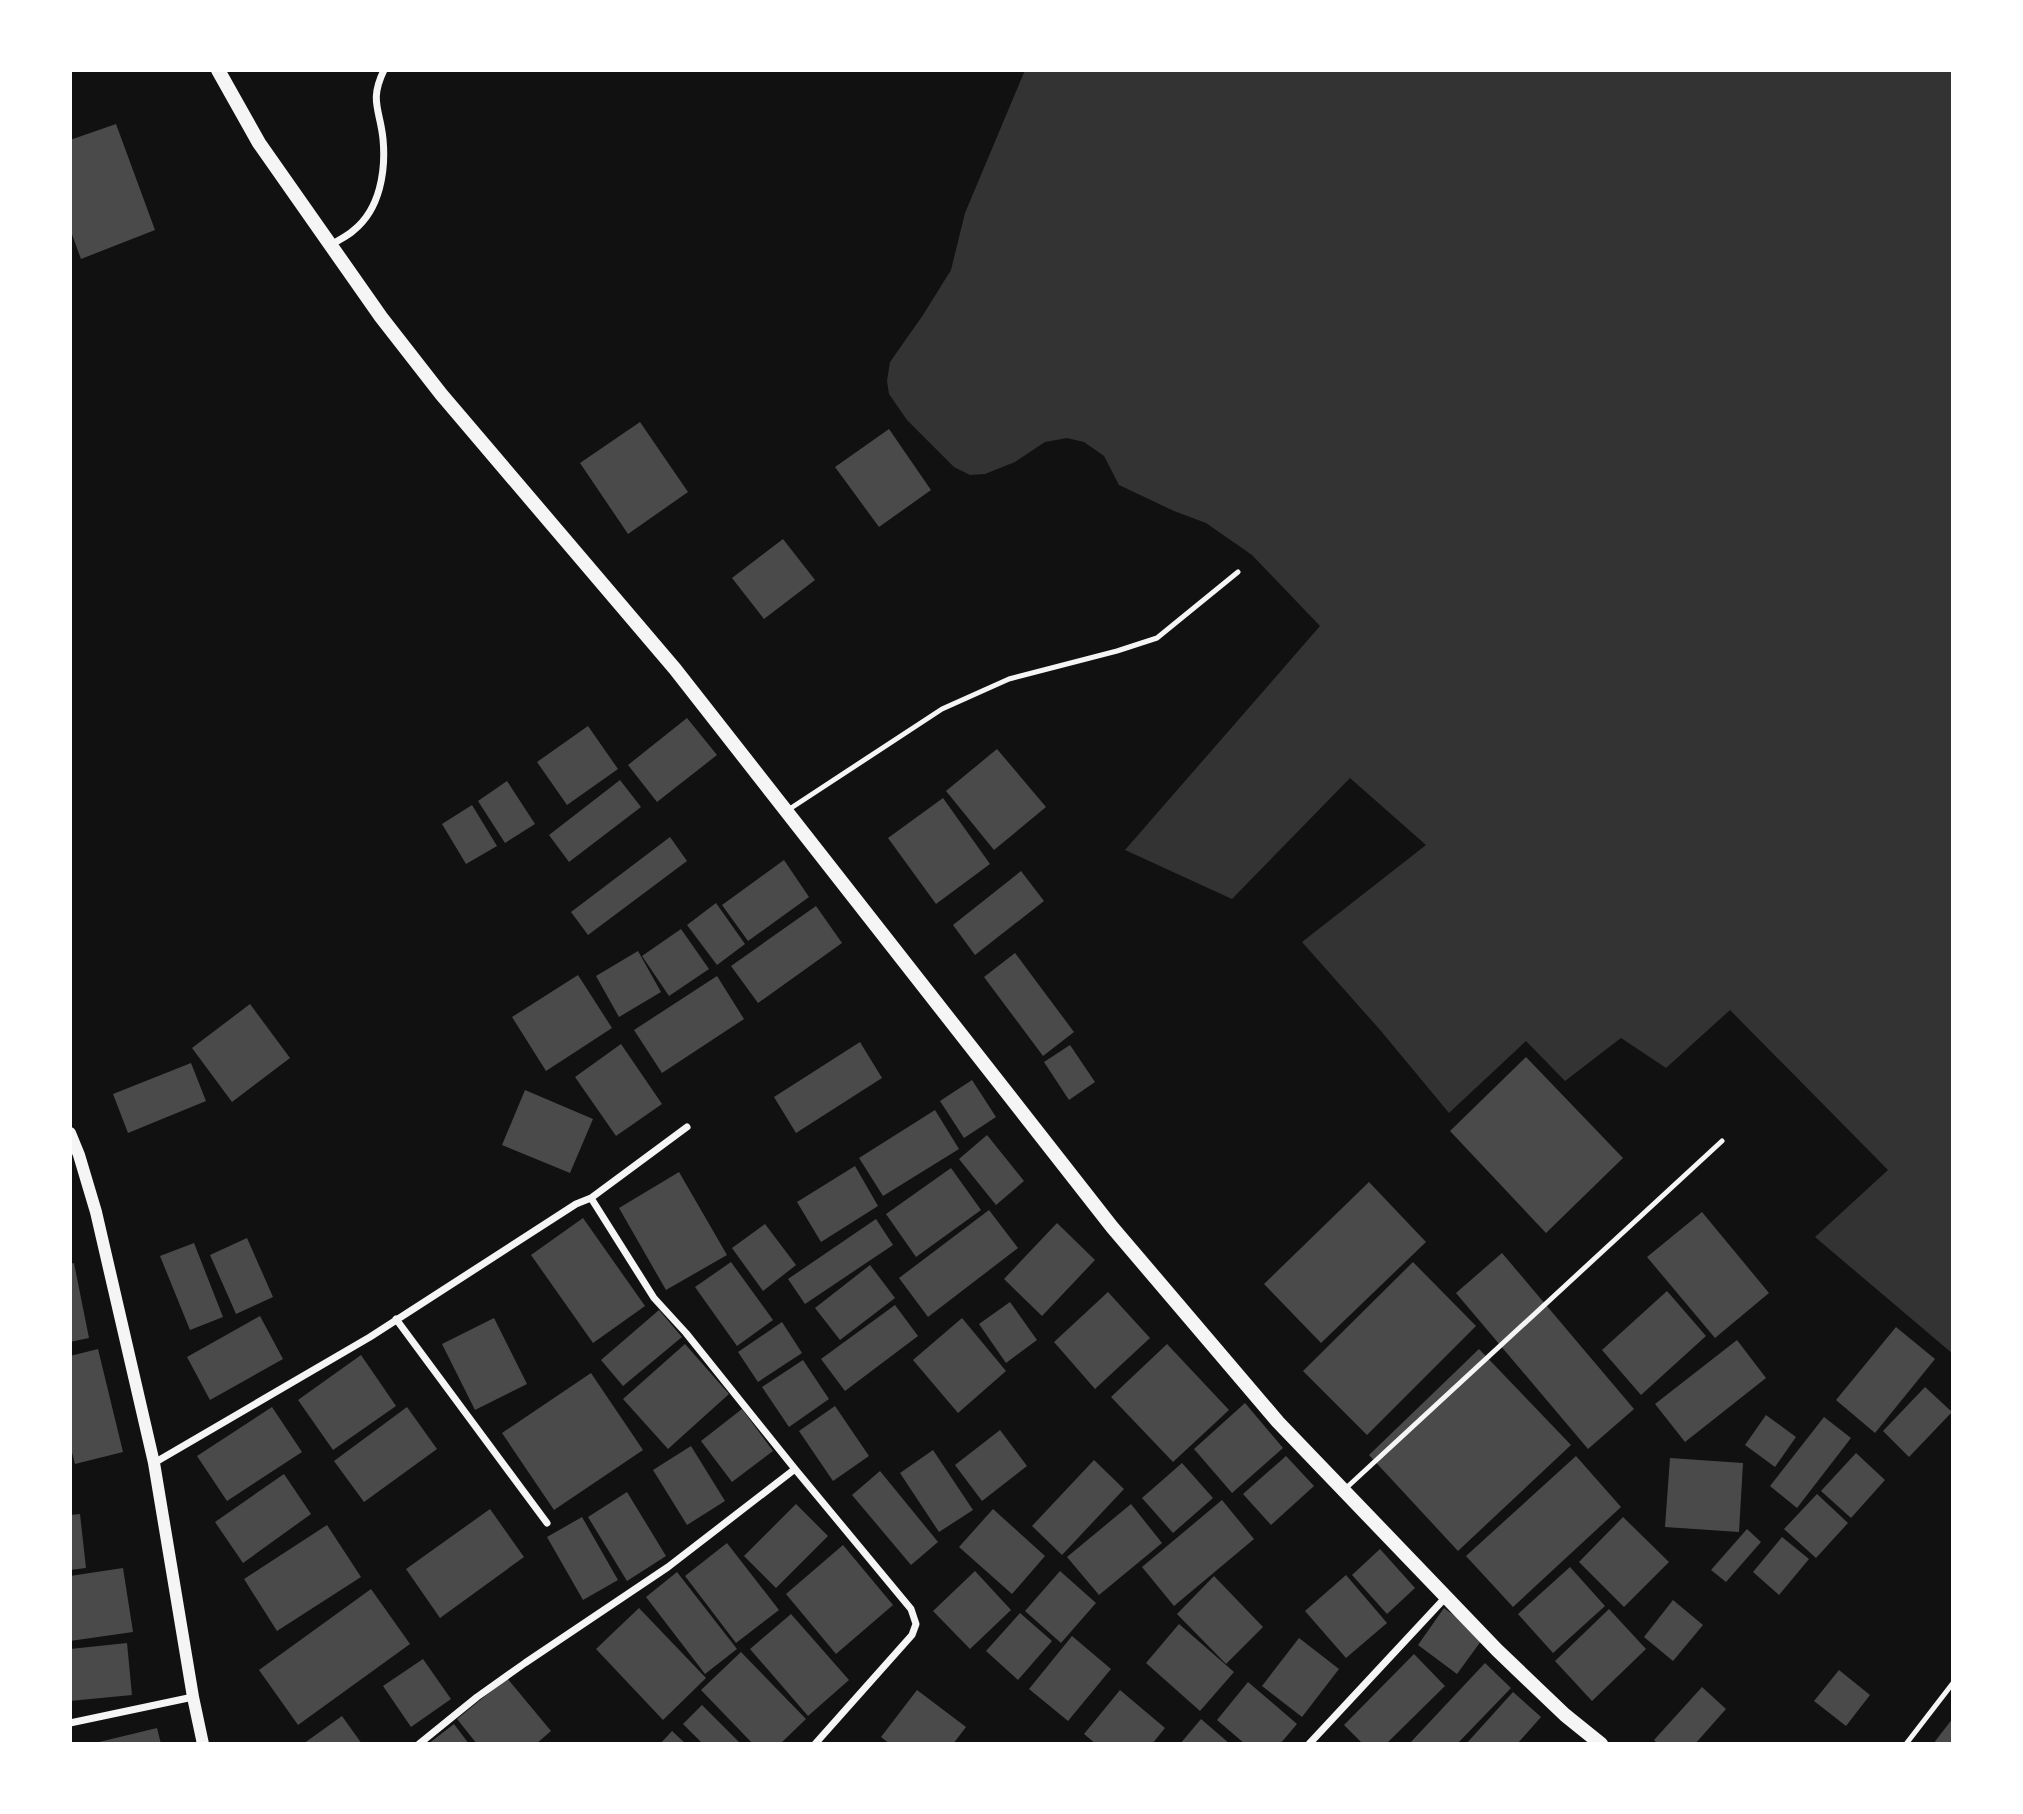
<svg xmlns="http://www.w3.org/2000/svg" width="2023" height="1814" font-family="Rubik,sans-serif">
	<rect width="100%" height="100%" fill="#111"/>
	<path fill="#333" d="M 1025,70 L 1953,70 L 1953,1354 L 1815,1237 L 1888,1170 L 1730,1010 L 1666,1068 L 1621,1038 L 1565,1081 L 1526,1041 L 1449,1113 L 1381,1031 L 1302,942 L 1426,845 L 1350,778 L 1232,899 L 1125,850 L 1320,626 L 1252,555 L 1206,523 L 1174,511 L 1119,485 L 1104,456 L 1084,442 L 1067,438 L 1045,442 L 1015,462 L 985,474 L 970,475 L 954,467 L 907,420 L 889,394 L 887,381 L 890,362 L 923,315 L 951,270 L 965,213 Z"/>
	<path fill="#4a4a4a" d="M 116,124 L 155,230 L 81,259 L 70,229 L 70,140 Z
		M 640,422 L 688,492 L 628,534 L 580,463 Z
		M 889,429 L 931,490 L 879,527 L 835,467 Z
		M 783,539 L 815,580 L 764,619 L 732,578 Z
		M 687,718 L 717,755 L 657,802 L 628,765 Z
		M 588,726 L 618,769 L 567,805 L 537,762 Z
		M 997,749 L 1046,807 L 994,850 L 946,791 Z
		M 620,780 L 641,807 L 569,862 L 549,835 Z
		M 507,781 L 535,824 L 505,843 L 478,801 Z
		M 943,798 L 990,864 L 936,904 L 888,838 Z
		M 472,805 L 497,846 L 466,864 L 442,824 Z
		M 670,837 L 687,861 L 588,935 L 571,912 Z
		M 784,860 L 809,897 L 748,941 L 722,905 Z
		M 1021,871 L 1044,901 L 975,955 L 953,925 Z
		M 716,903 L 745,944 L 717,965 L 687,925 Z
		M 816,906 L 842,943 L 758,1003 L 731,966 Z
		M 681,929 L 709,969 L 669,996 L 642,956 Z
		M 638,951 L 661,992 L 619,1017 L 596,976 Z
		M 1015,953 L 1074,1032 L 1043,1056 L 984,977 Z
		M 578,975 L 612,1028 L 546,1071 L 512,1017 Z
		M 717,976 L 744,1019 L 662,1073 L 634,1030 Z
		M 250,1004 L 290,1058 L 232,1102 L 192,1048 Z
		M 860,1042 L 882,1078 L 796,1133 L 774,1097 Z
		M 621,1044 L 662,1104 L 616,1136 L 575,1077 Z
		M 1070,1045 L 1095,1082 L 1069,1100 L 1044,1062 Z
		M 1526,1057 L 1623,1158 L 1546,1233 L 1450,1131 Z
		M 191,1063 L 206,1101 L 128,1133 L 113,1094 Z
		M 972,1080 L 996,1117 L 964,1138 L 940,1101 Z
		M 525,1090 L 593,1119 L 570,1173 L 502,1145 Z
		M 935,1110 L 959,1149 L 883,1196 L 859,1158 Z
		M 987,1135 L 1024,1181 L 996,1205 L 959,1159 Z
		M 855,1166 L 878,1206 L 821,1242 L 797,1202 Z
		M 951,1168 L 981,1210 L 916,1257 L 886,1214 Z
		M 679,1172 L 727,1255 L 666,1290 L 619,1208 Z
		M 1369,1182 L 1426,1242 L 1321,1343 L 1264,1284 Z
		M 989,1210 L 1018,1248 L 928,1317 L 899,1278 Z
		M 1702,1212 L 1769,1293 L 1715,1338 L 1647,1257 Z
		M 583,1218 L 645,1306 L 593,1343 L 531,1255 Z
		M 876,1219 L 893,1245 L 805,1304 L 788,1279 Z
		M 1057,1223 L 1095,1260 L 1042,1316 L 1004,1279 Z
		M 765,1224 L 796,1265 L 763,1291 L 732,1248 Z
		M 247,1238 L 273,1297 L 236,1314 L 210,1255 Z
		M 194,1243 L 223,1317 L 190,1330 L 160,1256 Z
		M 1502,1253 L 1634,1409 L 1588,1449 L 1456,1293 Z
		M 731,1262 L 773,1320 L 737,1346 L 695,1287 Z
		M 1413,1262 L 1476,1326 L 1367,1435 L 1303,1371 Z
		M 74,1263 L 89,1338 L 70,1342 L 70,1264 Z
		M 870,1265 L 895,1298 L 840,1340 L 815,1308 Z
		M 1667,1291 L 1706,1336 L 1641,1395 L 1602,1350 Z
		M 1108,1292 L 1150,1338 L 1095,1389 L 1054,1342 Z
		M 1010,1302 L 1037,1340 L 1006,1363 L 979,1324 Z
		M 895,1305 L 918,1336 L 845,1391 L 821,1359 Z
		M 659,1310 L 682,1337 L 623,1386 L 601,1360 Z
		M 260,1316 L 283,1359 L 210,1400 L 187,1357 Z
		M 494,1318 L 527,1384 L 475,1410 L 442,1344 Z
		M 962,1318 L 1006,1371 L 958,1413 L 913,1360 Z
		M 782,1322 L 802,1353 L 758,1382 L 738,1352 Z
		M 1896,1327 L 1935,1359 L 1875,1433 L 1836,1400 Z
		M 1737,1340 L 1766,1378 L 1685,1442 L 1655,1404 Z
		M 685,1344 L 729,1394 L 668,1449 L 623,1399 Z
		M 1167,1344 L 1229,1410 L 1173,1462 L 1111,1397 Z
		M 98,1349 L 123,1452 L 75,1464 L 70,1445 L 70,1356 Z
		M 1479,1349 L 1571,1445 L 1458,1551 L 1369,1455 Z
		M 361,1355 L 396,1406 L 333,1450 L 298,1400 Z
		M 803,1360 L 829,1399 L 789,1427 L 762,1387 Z
		M 591,1373 L 643,1450 L 554,1510 L 502,1433 Z
		M 1925,1387 L 1952,1412 L 1909,1457 L 1883,1431 Z
		M 1245,1403 L 1283,1448 L 1232,1493 L 1194,1449 Z
		M 835,1406 L 869,1456 L 833,1481 L 799,1431 Z
		M 272,1407 L 302,1452 L 227,1501 L 197,1456 Z
		M 407,1407 L 437,1449 L 364,1502 L 334,1461 Z
		M 742,1409 L 773,1451 L 732,1482 L 701,1441 Z
		M 1766,1415 L 1796,1437 L 1775,1467 L 1745,1445 Z
		M 1824,1417 L 1851,1438 L 1797,1508 L 1770,1486 Z
		M 1000,1430 L 1027,1466 L 982,1501 L 955,1465 Z
		M 691,1446 L 725,1501 L 687,1525 L 653,1470 Z
		M 933,1450 L 973,1510 L 939,1532 L 900,1473 Z
		M 1856,1453 L 1885,1480 L 1851,1518 L 1821,1491 Z
		M 1286,1456 L 1314,1486 L 1271,1525 L 1243,1494 Z
		M 1576,1456 L 1621,1507 L 1513,1607 L 1466,1556 Z
		M 1670,1458 L 1743,1463 L 1739,1532 L 1665,1527 Z
		M 1094,1460 L 1124,1489 L 1062,1555 L 1032,1526 Z
		M 1182,1463 L 1213,1498 L 1173,1533 L 1142,1498 Z
		M 880,1471 L 938,1542 L 911,1565 L 852,1495 Z
		M 284,1474 L 311,1514 L 243,1563 L 215,1522 Z
		M 627,1492 L 666,1556 L 627,1581 L 588,1517 Z
		M 1817,1494 L 1848,1523 L 1816,1558 L 1784,1529 Z
		M 1222,1500 L 1254,1539 L 1174,1606 L 1142,1567 Z
		M 796,1504 L 828,1536 L 776,1588 L 744,1556 Z
		M 1131,1504 L 1162,1543 L 1099,1595 L 1067,1557 Z
		M 490,1509 L 524,1557 L 440,1618 L 406,1569 Z
		M 993,1509 L 1045,1556 L 1012,1594 L 959,1547 Z
		M 80,1514 L 86,1568 L 70,1570 L 70,1515 Z
		M 582,1517 L 618,1580 L 583,1600 L 547,1537 Z
		M 1623,1517 L 1669,1562 L 1624,1607 L 1579,1562 Z
		M 327,1525 L 361,1577 L 277,1631 L 244,1579 Z
		M 1747,1529 L 1761,1542 L 1726,1582 L 1711,1570 Z
		M 1782,1537 L 1809,1559 L 1779,1595 L 1753,1572 Z
		M 727,1543 L 779,1610 L 736,1643 L 685,1576 Z
		M 843,1545 L 893,1605 L 836,1654 L 786,1594 Z
		M 1380,1549 L 1415,1588 L 1387,1614 L 1352,1575 Z
		M 1570,1567 L 1605,1606 L 1553,1653 L 1518,1614 Z
		M 123,1568 L 133,1632 L 70,1641 L 70,1576 Z
		M 975,1571 L 1011,1610 L 970,1649 L 933,1611 Z
		M 1060,1571 L 1096,1603 L 1061,1643 L 1025,1611 Z
		M 677,1572 L 737,1649 L 705,1674 L 646,1597 Z
		M 1346,1575 L 1387,1623 L 1346,1658 L 1305,1611 Z
		M 1214,1576 L 1263,1627 L 1226,1664 L 1177,1614 Z
		M 371,1589 L 410,1644 L 298,1725 L 259,1670 Z
		M 1673,1600 L 1703,1625 L 1673,1661 L 1644,1637 Z
		M 639,1608 L 706,1678 L 663,1720 L 596,1649 Z
		M 1444,1608 L 1484,1637 L 1457,1674 L 1418,1645 Z
		M 1609,1609 L 1646,1649 L 1592,1701 L 1555,1661 Z
		M 1020,1613 L 1052,1641 L 1018,1680 L 986,1651 Z
		M 791,1614 L 849,1680 L 808,1716 L 750,1649 Z
		M 1179,1624 L 1234,1672 L 1200,1711 L 1146,1663 Z
		M 1072,1636 L 1111,1669 L 1068,1721 L 1029,1689 Z
		M 1299,1638 L 1339,1669 L 1302,1717 L 1262,1686 Z
		M 127,1643 L 132,1695 L 70,1701 L 70,1649 Z
		M 741,1652 L 806,1719 L 780,1744 L 753,1744 L 701,1690 Z
		M 1414,1654 L 1445,1686 L 1386,1744 L 1363,1744 L 1344,1725 Z
		M 423,1659 L 451,1699 L 411,1727 L 383,1686 Z
		M 1485,1663 L 1511,1688 L 1457,1744 L 1409,1744 Z
		M 1839,1670 L 1870,1695 L 1846,1726 L 1814,1701 Z
		M 507,1678 L 551,1731 L 536,1744 L 477,1744 L 457,1719 Z
		M 1248,1682 L 1297,1724 L 1280,1744 L 1245,1744 L 1217,1720 Z
		M 1702,1687 L 1726,1709 L 1695,1744 L 1658,1744 L 1654,1740 Z
		M 917,1690 L 966,1727 L 953,1744 L 890,1744 L 881,1737 Z
		M 1120,1690 L 1165,1728 L 1152,1744 L 1096,1744 L 1084,1734 Z
		M 1513,1692 L 1541,1717 L 1517,1744 L 1466,1744 Z
		M 702,1705 L 741,1744 L 703,1744 L 683,1724 Z
		M 342,1716 L 362,1744 L 303,1744 Z
		M 1953,1718 L 1953,1744 L 1933,1744 Z
		M 1201,1719 L 1230,1744 L 1180,1744 Z
		M 454,1724 L 469,1744 L 428,1744 Z
		M 157,1728 L 161,1744 L 95,1744 L 95,1743 Z
		M 672,1731 L 686,1744 L 660,1744 Z"/>
	<g fill="none" stroke-linecap="round" stroke-linejoin="round">
		<path stroke="#f5f5f5" stroke-width="5" d="M 788,810 L 942,709 L 1009,679 L 1117,651 L 1157,638 L 1238,572
			M 1344,1490 L 1722,1141
			M 1906,1744 L 1953,1683"/>
		<path stroke="#f5f5f5" stroke-width="7" d="M 331,245 C 338,240 348,236 354,230 C 380,209 386,171 383,139 C 380,109 369,101 384,70
			M 591,1198 L 687,1127
			M 396,1319 L 547,1523
			M 154,1463 L 370,1337 L 576,1204 L 591,1198 L 654,1298 L 686,1333 L 795,1469 L 911,1609 L 916,1624 L 912,1635 L 815,1744
			M 70,1723 L 193,1697
			M 419,1744 L 477,1697 L 525,1663 L 668,1567 L 795,1469
			M 1309,1744 L 1445,1598"/>
		<path stroke="#f5f5f5" stroke-width="12" d="M 70,1133 L 79,1155 L 96,1212 L 154,1463 L 193,1697 L 203,1744"/>
		<path stroke="#f5f5f5" stroke-width="14" d="M 218,70 L 259,143 L 381,317 L 441,394 L 675,669 L 1112,1227 L 1278,1422 L 1497,1650 L 1565,1715 L 1601,1744"/>
	</g>
	<rect width="2023" height="1814" fill="none" stroke="#ffffff" stroke-width="144"/>
</svg>
